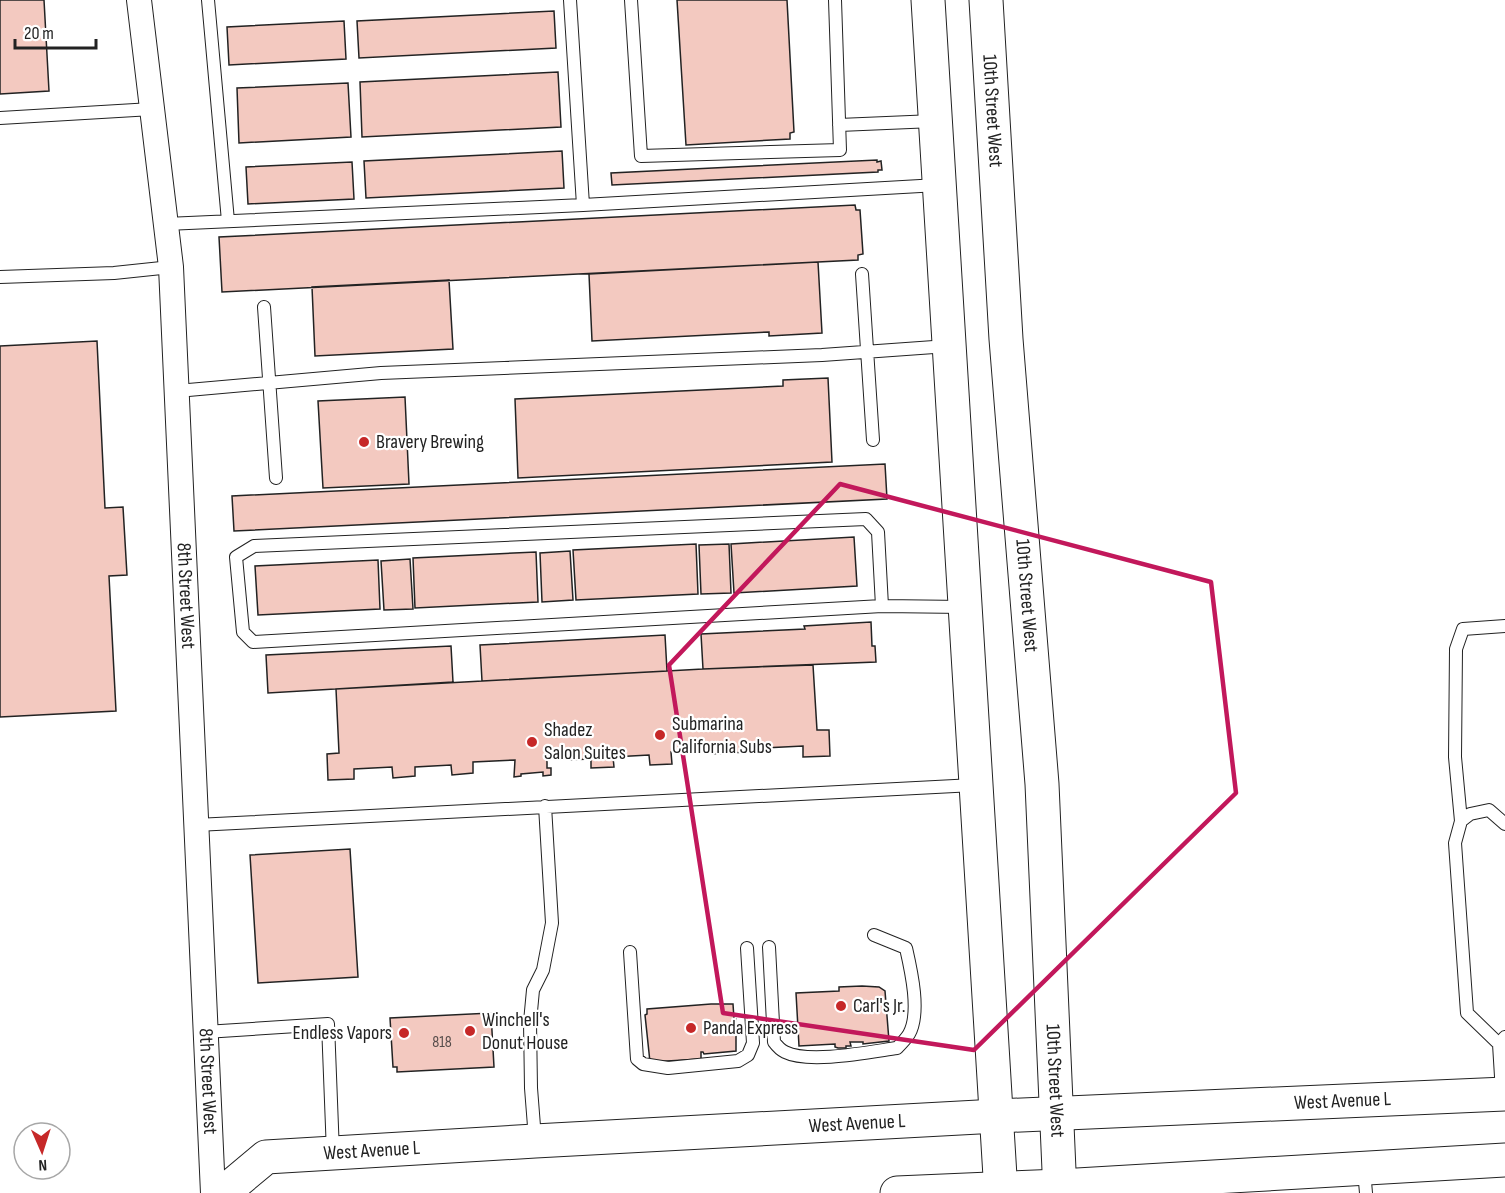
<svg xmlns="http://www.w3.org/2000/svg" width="1505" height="1193" font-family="'Sofia Sans Condensed',sans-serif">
	<rect width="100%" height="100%" fill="#fff"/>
	<path fill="#f3c9c0" stroke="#222" stroke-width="1.5" d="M 0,0 L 44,0 L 49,91 L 0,94 Z
		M 677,0 L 787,0 L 794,132 L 790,133 L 790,139 L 686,145 Z
		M 554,11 L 556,48 L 359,58 L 357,21 Z
		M 344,21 L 346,59 L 229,65 L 227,27 Z
		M 558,72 L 561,127 L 362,137 L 360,82 Z
		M 348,83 L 351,137 L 239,143 L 237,88 Z
		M 562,151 L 564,188 L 366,198 L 364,161 Z
		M 877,160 L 877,162 L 881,161 L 882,170 L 878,170 L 878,172 L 612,185 L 611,173 Z
		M 352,162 L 354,199 L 248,204 L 246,167 Z
		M 855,205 L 856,210 L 860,210 L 863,254 L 858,255 L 858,260 L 222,292 L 219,237 Z
		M 818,262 L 822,333 L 769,336 L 769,332 L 592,341 L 589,274 Z
		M 449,280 L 453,349 L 315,356 L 312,287 Z
		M 97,341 L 105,508 L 123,507 L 127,575 L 109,576 L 116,711 L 0,717 L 0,346 Z
		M 828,378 L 832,462 L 518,478 L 515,399 L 783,386 L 783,380 Z
		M 405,397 L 409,484 L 323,488 L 318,401 Z
		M 885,464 L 887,499 L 234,531 L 232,496 Z
		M 854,537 L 857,586 L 734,593 L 731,544 Z
		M 696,544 L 698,594 L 576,600 L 573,550 Z
		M 729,544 L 731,593 L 701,594 L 699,545 Z
		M 570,551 L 573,600 L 542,602 L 540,553 Z
		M 536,552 L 538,602 L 415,608 L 413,558 Z
		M 410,559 L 413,609 L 384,610 L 381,561 Z
		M 378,560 L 380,609 L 258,615 L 255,566 Z
		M 871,622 L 872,646 L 875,646 L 876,662 L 703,669 L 701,634 L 805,629 L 804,626 Z
		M 665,635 L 667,671 L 482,681 L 480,645 Z
		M 451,646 L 453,682 L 268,693 L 266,655 Z
		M 813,665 L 817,730 L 829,730 L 830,756 L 803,757 L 803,746 L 764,748 L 765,751 L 712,754 L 711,750 L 671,752 L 672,764 L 650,765 L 649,755 L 613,757 L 614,767 L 591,768 L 591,759 L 567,760 L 567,757 L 547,758 L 547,768 L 551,768 L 551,775 L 543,776 L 543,772 L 521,774 L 521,776 L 514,777 L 515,760 L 473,762 L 473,773 L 452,775 L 451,765 L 415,767 L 415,776 L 393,778 L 392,767 L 354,769 L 354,779 L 328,780 L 327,754 L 339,753 L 336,689 L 703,669 Z
		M 350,849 L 358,977 L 258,983 L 250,855 Z
		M 862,986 L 879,987 L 885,991 L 889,1041 L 863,1044 L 863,1042 L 850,1042 L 851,1046 L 846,1046 L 846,1048 L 838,1048 L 835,1047 L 835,1044 L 799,1046 L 796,993 L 839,991 L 839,987 Z
		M 711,1004 L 733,1004 L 734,1019 L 736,1019 L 736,1051 L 704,1054 L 703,1052 L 701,1052 L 701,1059 L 650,1062 L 645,1015 L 647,1014 L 647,1009 Z
		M 491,1013 L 494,1067 L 397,1072 L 397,1067 L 393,1067 L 390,1018 Z"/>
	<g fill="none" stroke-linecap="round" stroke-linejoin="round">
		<defs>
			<path id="lane" d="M 208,0 L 228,221
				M 631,0 L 641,156 L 840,150 L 835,0
				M 0,118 L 152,109
				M 839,125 L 934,121
				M 583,205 L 938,185
				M 166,224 L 583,205 L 570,0
				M 862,274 L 873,440
				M 0,277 L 114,273 L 171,267
				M 264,307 L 276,478
				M 177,391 L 381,373 L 822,355 L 948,346
				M 882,606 L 878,532 L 866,519 L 254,546 L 236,557 L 243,632 L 253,642 L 882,606 L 964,607
				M 1461,821 L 1470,814 L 1489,810 L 1505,824
				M 196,825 L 974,785
				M 769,947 L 774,1042 C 777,1046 781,1050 785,1052 C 809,1064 869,1052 897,1048 C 901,1044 906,1039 909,1034 C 921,1013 911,970 906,948 L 874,935
				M 630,952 L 637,1059 L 643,1064 L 668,1068 L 738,1061 L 748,1055 L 753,1043 L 747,948
				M 205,1032 L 328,1024 L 333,1153
				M 1499,1044 L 1467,1013 L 1455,843 L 1461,821 L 1455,757 L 1456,649 L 1463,629 L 1505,626
				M 1502,1093 L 1499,1044 L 1505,1037
				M 535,1139 L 531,1088 L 530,1022 L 533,990 L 543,970 L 552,923 L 545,806
				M 1364,1170 L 1366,1193"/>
			<g id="street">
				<path id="s1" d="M 139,0 L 171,267 L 213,1193"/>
			</g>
			<g id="primary">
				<path d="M 928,0 L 1001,1193"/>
				<path id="s2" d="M 986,0 L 1006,339 L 1042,784 L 1060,1193"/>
				<path id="s3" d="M 223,1193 L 266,1157 L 535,1141 L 997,1116 L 1505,1094"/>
				<path d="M 897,1193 L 1060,1186 L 1505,1160"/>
			</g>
		</defs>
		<use href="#lane" stroke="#222" stroke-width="14"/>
		<use href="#street" stroke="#222" stroke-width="26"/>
		<use href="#primary" stroke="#222" stroke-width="35"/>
		<use href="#lane" stroke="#fff" stroke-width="12"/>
		<use href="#street" stroke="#fff" stroke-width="24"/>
		<use href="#primary" stroke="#fff" stroke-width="33"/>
	</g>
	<path fill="none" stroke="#c2185b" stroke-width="4.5" stroke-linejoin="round" d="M 840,484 L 1211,582 L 1236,793 L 974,1050 L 723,1013 L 669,665 Z"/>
	<g fill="#c62828" stroke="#fff" stroke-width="2">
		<circle cx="364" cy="442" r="6"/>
		<circle cx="660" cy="735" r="6"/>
		<circle cx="532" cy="742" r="6"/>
		<circle cx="841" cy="1006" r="6"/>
		<circle cx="691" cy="1028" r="6"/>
		<circle cx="470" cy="1031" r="6"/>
		<circle cx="404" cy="1033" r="6"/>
	</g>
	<g text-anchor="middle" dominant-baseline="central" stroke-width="4.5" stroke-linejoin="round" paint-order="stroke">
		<g font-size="16" fill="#564c4a">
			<text x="442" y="1042">818</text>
		</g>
		<g font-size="20" fill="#222" stroke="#fff">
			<text stroke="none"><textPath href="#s2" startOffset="111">10th Street West</textPath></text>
			<text stroke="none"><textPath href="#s1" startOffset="598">8th Street West</textPath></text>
			<text stroke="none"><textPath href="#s2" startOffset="597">10th Street West</textPath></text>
			<text stroke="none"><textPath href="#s1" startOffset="1084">8th Street West</textPath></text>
			<text stroke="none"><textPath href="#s2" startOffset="1083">10th Street West</textPath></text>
			<text stroke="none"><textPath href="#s3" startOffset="1134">West Avenue L</textPath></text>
			<text stroke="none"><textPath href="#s3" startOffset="648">West Avenue L</textPath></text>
			<text stroke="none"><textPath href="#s3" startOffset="162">West Avenue L</textPath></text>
		</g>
		<g font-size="20" fill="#222" stroke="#fff" text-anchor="start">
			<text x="376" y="442">Bravery Brewing</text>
			<text x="672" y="724">Submarina<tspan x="672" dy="23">California Subs</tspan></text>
			<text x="544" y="730">Shadez<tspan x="544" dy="23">Salon Suites</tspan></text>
			<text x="853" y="1006">Carl's Jr.</text>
			<text x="482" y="1020">Winchell's<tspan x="482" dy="23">Donut House</tspan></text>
			<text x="703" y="1028">Panda Express</text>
			<text x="392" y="1033" text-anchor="end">Endless Vapors</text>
		</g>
	</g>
	<g transform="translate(42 1151) rotate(177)"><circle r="28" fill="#ffffff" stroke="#a7a7a7" stroke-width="1.5"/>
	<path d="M0-4.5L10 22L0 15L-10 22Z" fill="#c62828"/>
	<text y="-9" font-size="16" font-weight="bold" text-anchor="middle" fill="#222222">N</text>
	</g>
	<path d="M15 39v9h81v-9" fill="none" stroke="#222222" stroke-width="3"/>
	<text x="24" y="39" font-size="18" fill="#222222" stroke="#ffffff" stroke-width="4.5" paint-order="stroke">20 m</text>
</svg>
